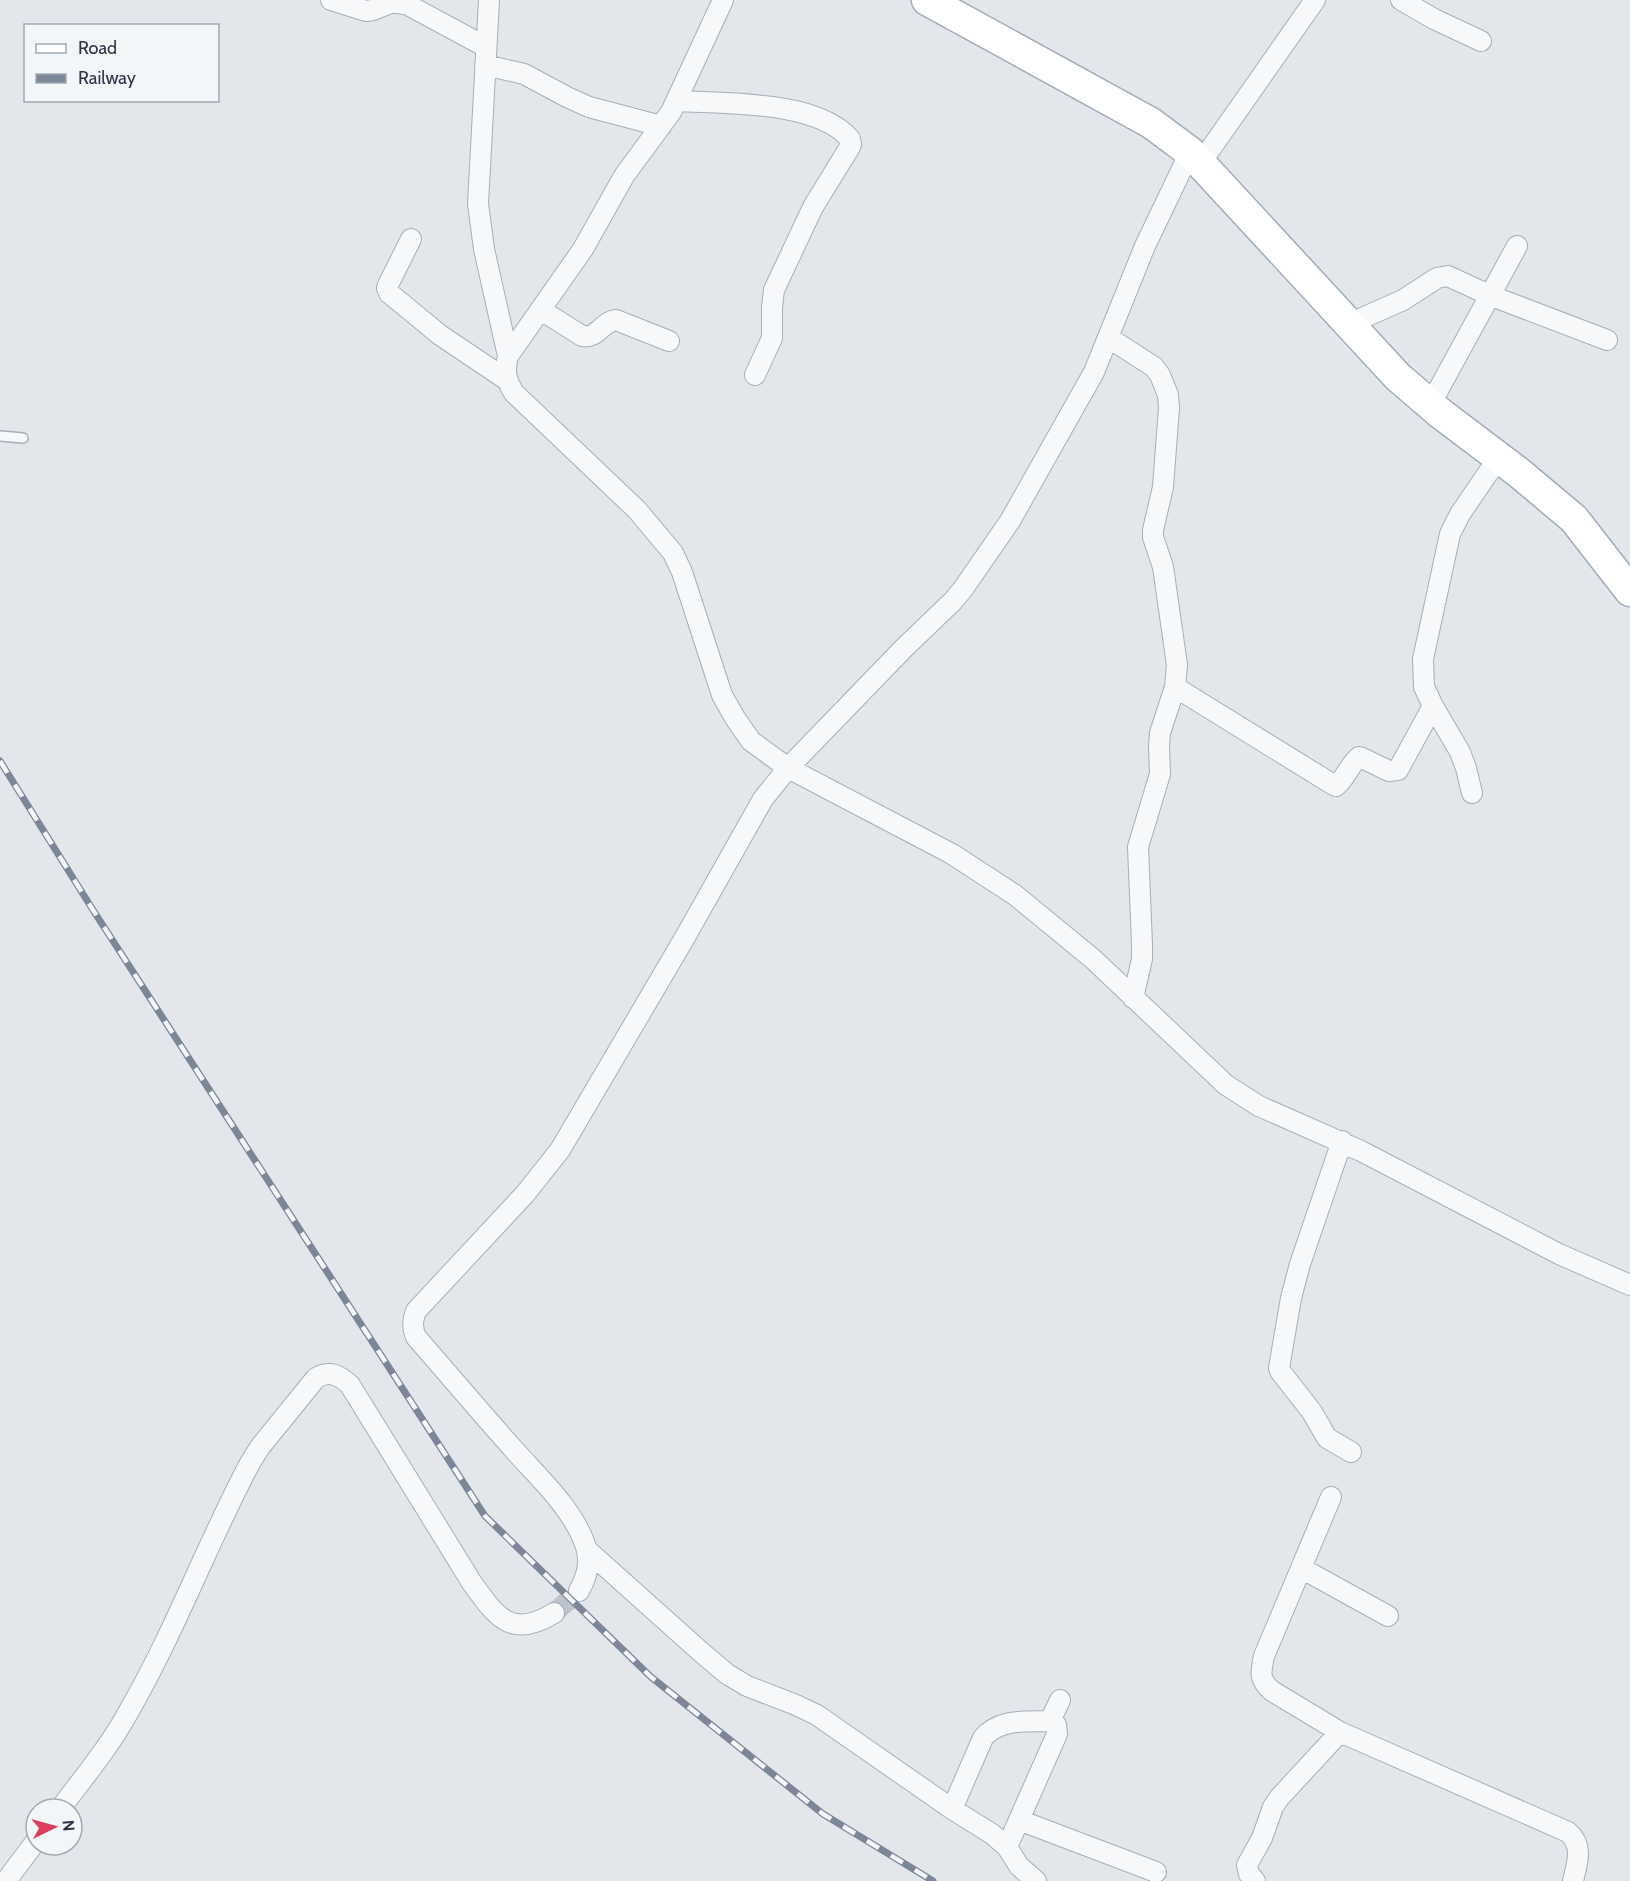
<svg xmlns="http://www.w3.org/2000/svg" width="1630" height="1881" font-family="Cabin,sans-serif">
	<rect width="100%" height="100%" fill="#e3e7ec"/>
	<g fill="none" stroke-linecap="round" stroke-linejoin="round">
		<path stroke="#bec3cb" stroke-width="20" stroke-dasharray="20 10" stroke-linecap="butt" d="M 554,1613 L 579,1591"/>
		<defs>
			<path id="lane" d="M 0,436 L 23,438"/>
			<path id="street" d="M 331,0 L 366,11 L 373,10 L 393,2 L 408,5 L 486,47
				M 489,0 L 478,204 L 484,249 L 508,356
				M 723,0 L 671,112 L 624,176 L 583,249 L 508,356 C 504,371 506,380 514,393 L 637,510 L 673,553 L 682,572 L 722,695 L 735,718 L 751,741 L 788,768 L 952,854 L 1015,895 L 1093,959 L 1226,1085 L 1259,1106 L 1361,1151 L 1559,1254 L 1630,1285
				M 1401,0 L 1434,19 L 1481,41
				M 485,65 L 524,74 L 567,97 L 589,107 L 661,126
				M 677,101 C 725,104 817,100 850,139 L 851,145 L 848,150 L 813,207 L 774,290 L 772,307 L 772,338 L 755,375
				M 1200,164 L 1315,0
				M 411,239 L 388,285 L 387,288 L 389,293 L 440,335 L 507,380
				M 541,310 L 582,336 C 598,339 601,322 616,320 L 669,341
				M 1349,324 L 1403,300 L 1437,278 L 1448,276 L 1489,295 L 1607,340
				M 1109,338 L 1154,367 L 1160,375 L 1168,395 L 1169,408 L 1163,487 L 1153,530 L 1153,537 L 1163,567 L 1177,665 L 1175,687 L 1160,733 L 1159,747 L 1160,774 L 1138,847 L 1142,944 L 1142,959 L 1133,998
				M 1430,405 L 1517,246
				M 1175,687 L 1332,784 L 1336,786 C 1346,778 1349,765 1359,757 L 1362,758 L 1389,771 L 1398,770 L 1433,706
				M 1472,793 L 1466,768 L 1460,752 L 1433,706 L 1424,687 L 1423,659 L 1450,534 L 1460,514 L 1499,457
				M 1342,1141 L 1300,1264 L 1291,1298 L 1279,1368 L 1280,1371 L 1312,1412 L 1327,1438 L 1351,1452
				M 1331,1497 L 1264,1656 C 1261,1672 1258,1679 1272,1691 L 1340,1732 L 1568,1832 C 1584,1846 1577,1863 1573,1881
				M 587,1550 L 701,1652 L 727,1674 L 747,1686 L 796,1705 L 817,1715 L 837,1729 L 952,1809 L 992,1834 L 1007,1847 L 1019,1866 L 1036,1881
				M 1301,1568 L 1388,1616
				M 579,1591 C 587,1577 591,1563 586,1547 C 574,1510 541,1480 516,1452 C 482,1414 449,1375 416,1337 C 412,1328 412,1321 416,1311 L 525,1194 L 560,1150 L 684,939 L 763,799 L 788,768 L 904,648 L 953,601 L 963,589 L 1010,521 L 1094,372 L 1145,246 L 1190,152
				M 60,1809 C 84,1777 110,1746 129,1711 C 175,1631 207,1544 250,1463 L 260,1447 L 316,1378 C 330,1370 339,1375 350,1385 L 472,1583 C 496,1616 511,1640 554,1613
				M 952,1809 L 983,1738 C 999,1718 1027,1722 1050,1721
				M 1019,1820 L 1156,1872
				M 1007,1847 L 1057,1734 L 1056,1725 L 1050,1721 L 1060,1700
				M 6,1881 L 36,1841
				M 1255,1881 L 1249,1874 L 1247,1865 L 1262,1838 L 1273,1807 L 1279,1798 L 1340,1732"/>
			<path id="primary" d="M 927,0 L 1151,123 L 1190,152 L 1398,377 L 1440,413 L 1518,472 L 1574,519 L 1630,591"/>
		</defs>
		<use href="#lane" stroke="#a7aeb7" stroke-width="12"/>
		<use href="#street" stroke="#a7aeb7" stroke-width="22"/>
		<use href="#primary" stroke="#a1acb9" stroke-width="33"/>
		<use href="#lane" stroke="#f6f8fa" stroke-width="9"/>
		<use href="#street" stroke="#f6f8fa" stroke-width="20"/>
		<use href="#primary" stroke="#fff" stroke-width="30"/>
		<defs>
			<path id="rail" d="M 0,761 L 93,910 L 485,1516 L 651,1677 L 823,1814 L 933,1881"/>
		</defs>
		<use href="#rail" stroke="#7b8798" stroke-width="7"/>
		<use href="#rail" stroke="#f3f6f9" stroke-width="4.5" stroke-dasharray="14" stroke-linecap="butt"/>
	</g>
	<rect x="24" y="24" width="195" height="78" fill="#f3f6f9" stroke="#a2a9b2" stroke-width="1.5"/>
	<rect x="36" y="44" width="30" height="9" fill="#ffffff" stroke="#a2a9b2" stroke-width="1.5"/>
	<text x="78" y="54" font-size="18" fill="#293547">Road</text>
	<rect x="36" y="74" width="30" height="9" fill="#7b8798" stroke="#a2a9b2" stroke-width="1.5"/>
	<text x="78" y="84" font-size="18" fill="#293547">Railway</text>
	<g transform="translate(54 1827) rotate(85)"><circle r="28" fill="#f3f6f9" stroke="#a2a9b2" stroke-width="1.5"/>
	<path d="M0-4.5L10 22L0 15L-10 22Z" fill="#db3e5f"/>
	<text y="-9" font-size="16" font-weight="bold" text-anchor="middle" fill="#293547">N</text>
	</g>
</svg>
